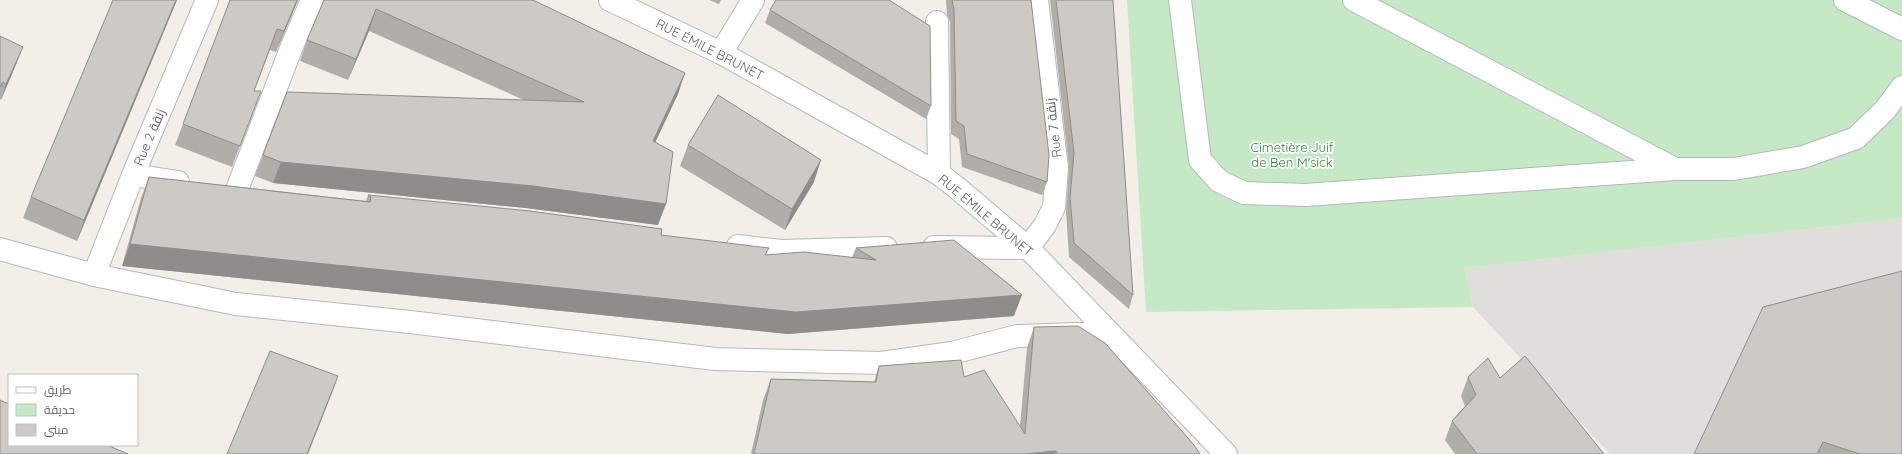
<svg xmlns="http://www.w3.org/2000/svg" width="1902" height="454" font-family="Quicksand,Cairo,sans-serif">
	<rect width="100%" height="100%" fill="#f1efe8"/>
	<path fill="#e0deda" d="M 1902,218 L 1902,454 L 1610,454 L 1473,307 L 1464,268 Z"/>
	<path fill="#c5e8c5" d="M 1127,0 L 1902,0 L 1902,218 L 1464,268 L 1473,307 L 1146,312 Z"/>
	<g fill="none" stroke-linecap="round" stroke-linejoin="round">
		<defs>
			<path id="street" d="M 610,0 L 721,53 L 939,174 L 956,187 L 1028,248 L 1226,454
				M 1180,0 L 1200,160 L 1219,181 L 1244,193 L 1305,195 L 1675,169
				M 1354,0 L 1675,169 L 1734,169 L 1803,157 L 1856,138 L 1885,110 L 1902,87
				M 1845,0 L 1902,29
				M 937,22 L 939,174
				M 721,53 L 753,0
				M 133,175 L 178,182
				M 236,192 L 292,46 L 312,0
				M 738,246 L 782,251 L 886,248
				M 934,247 L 1028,248 L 1045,225 L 1054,207 L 1057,168 L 1037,0
				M 0,249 L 94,275 L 236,304 L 410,322 L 715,359 L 881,363 L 952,353 L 1017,336 L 1108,333
				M 94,275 L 133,175 L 207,0"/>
		</defs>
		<use href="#street" stroke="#b5b8bc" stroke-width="24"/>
		<use href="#street" stroke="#fff" stroke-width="22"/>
	</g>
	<path fill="#afaea9" d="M 177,0 L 77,241 L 23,218 L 31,197 Z
		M 298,0 L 276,52 L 270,50 L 254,91 L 261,91 L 232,167 L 175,145 L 183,124 Z
		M 324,0 L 533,0 L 678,94 L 655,142 L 658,225 L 526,208 L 273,183 L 255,176 L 263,155 L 524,100 L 369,31 L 348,80 L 300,61 L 307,40 Z
		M 709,0 L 721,0 L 719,4 Z
		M 946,0 L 1031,0 L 1047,182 L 1042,195 L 962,167 L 959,139 L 951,134 L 950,22 L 947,15 Z
		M 1050,0 L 1113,0 L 1133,295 L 1129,309 L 1069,257 L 1066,211 L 1069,167 Z
		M 770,10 L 931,106 L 926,119 L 765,23 Z
		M 0,36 L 17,62 L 1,100 L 0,99 Z
		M 688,145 L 814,182 L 785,230 L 680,166 Z
		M 149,177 L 366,201 L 368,195 L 661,235 L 767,255 L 852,257 L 856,248 L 1014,316 L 788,334 L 122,266 L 141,198 Z
		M 1902,271 L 1902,454 L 1694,454 Z
		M 1034,327 L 1200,454 L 751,454 L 763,400 L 771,379 L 874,382 L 879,366 L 964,377 L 1020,426 L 1027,348 Z
		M 1468,377 L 1500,378 L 1604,454 L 1455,454 L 1445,440 L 1452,421 L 1465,406 L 1461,396 Z"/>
	<path fill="#8f8d8a" d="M 176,0 L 177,0 L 77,241 L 84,220 Z
		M 297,0 L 298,0 L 276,52 L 284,31 Z
		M 376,9 L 369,31 L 348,80 L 356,59 Z
		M 23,47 L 17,62 L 1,100 L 6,84 Z
		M 685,73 L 678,94 L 646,162 L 653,141 Z
		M 821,160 L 814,182 L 785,230 L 792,209 Z
		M 281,162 L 533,186 L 666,204 L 658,225 L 526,208 L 273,183 Z
		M 130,244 L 1022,295 L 1014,316 L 788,334 L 122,266 Z
		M 338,376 L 332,393 L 308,454 L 307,454 Z
		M 1823,442 L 1818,454 L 1817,454 Z
		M 1056,451 L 1055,454 L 1024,454 Z"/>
	<path fill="#cccac5" stroke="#8f8d8a" d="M 113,0 L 176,0 L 84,220 L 31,197 Z
		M 230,0 L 297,0 L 284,31 L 277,29 L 254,91 L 261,91 L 240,146 L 183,124 Z
		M 324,0 L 533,0 L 685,73 L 653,141 L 673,152 L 666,204 L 533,186 L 281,162 L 263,155 L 287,92 L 584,102 L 376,9 L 356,59 L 307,40 Z
		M 776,0 L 889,0 L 930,26 L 931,106 L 770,10 Z
		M 952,0 L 1031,0 L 1049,155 L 1047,182 L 967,154 L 964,126 L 956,121 L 954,9 Z
		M 1056,0 L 1113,0 L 1133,295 L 1074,243 L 1070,198 L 1074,153 Z
		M 0,36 L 23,47 L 6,84 L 3,82 L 0,87 Z
		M 718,95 L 821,160 L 792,209 L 688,145 Z
		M 149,177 L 370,202 L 371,197 L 368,195 L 530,211 L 662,229 L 661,235 L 769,248 L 765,255 L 804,252 L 876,260 L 856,248 L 954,240 L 1022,295 L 796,312 L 130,244 Z
		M 1902,271 L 1902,454 L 1860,454 L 1823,442 L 1817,454 L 1694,454 L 1763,307 Z
		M 1078,326 L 1105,343 L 1194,445 L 1200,454 L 1058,454 L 1056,451 L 1024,454 L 754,454 L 771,379 L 876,382 L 879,366 L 961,360 L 964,377 L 984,370 L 1025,434 L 1034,327 Z
		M 270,351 L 338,376 L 307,454 L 227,454 Z
		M 1525,356 L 1604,454 L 1477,454 L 1452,421 L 1476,395 L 1468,377 L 1488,358 L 1500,378 Z
		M 0,400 L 9,404 L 9,445 L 107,445 L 128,454 L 0,454 Z"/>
	<g text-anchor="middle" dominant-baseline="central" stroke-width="3.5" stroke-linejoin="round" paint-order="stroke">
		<g font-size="13" fill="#5f6368" stroke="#fff">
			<text transform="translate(710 49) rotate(27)">RUE ÉMILE BRUNET</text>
			<text transform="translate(1053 128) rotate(-97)">Rue 7 زنقة</text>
			<text transform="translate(149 137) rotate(-67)">Rue 2 زنقة</text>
			<text transform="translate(986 215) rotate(40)">RUE ÉMILE BRUNET</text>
		</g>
		<g font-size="13" fill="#348238" stroke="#fff">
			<text x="1292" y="147">Cimetière Juif<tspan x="1292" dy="15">de Ben M'sick</tspan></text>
		</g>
	</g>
	<rect x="8" y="374" width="130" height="72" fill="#ffffff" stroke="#bfc1c3"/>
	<rect x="16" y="387" width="20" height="6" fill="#ffffff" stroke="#bfc1c3"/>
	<text x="44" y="394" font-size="12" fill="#5f6368">طريق</text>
	<rect x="16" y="404" width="20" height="12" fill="#c5e8c5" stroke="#bfc1c3"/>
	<text x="44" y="414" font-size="12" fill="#5f6368">حديقة</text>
	<rect x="16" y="424" width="20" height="12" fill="#cccac5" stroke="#bfc1c3"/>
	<text x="44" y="434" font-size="12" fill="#5f6368">مبنى</text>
</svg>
